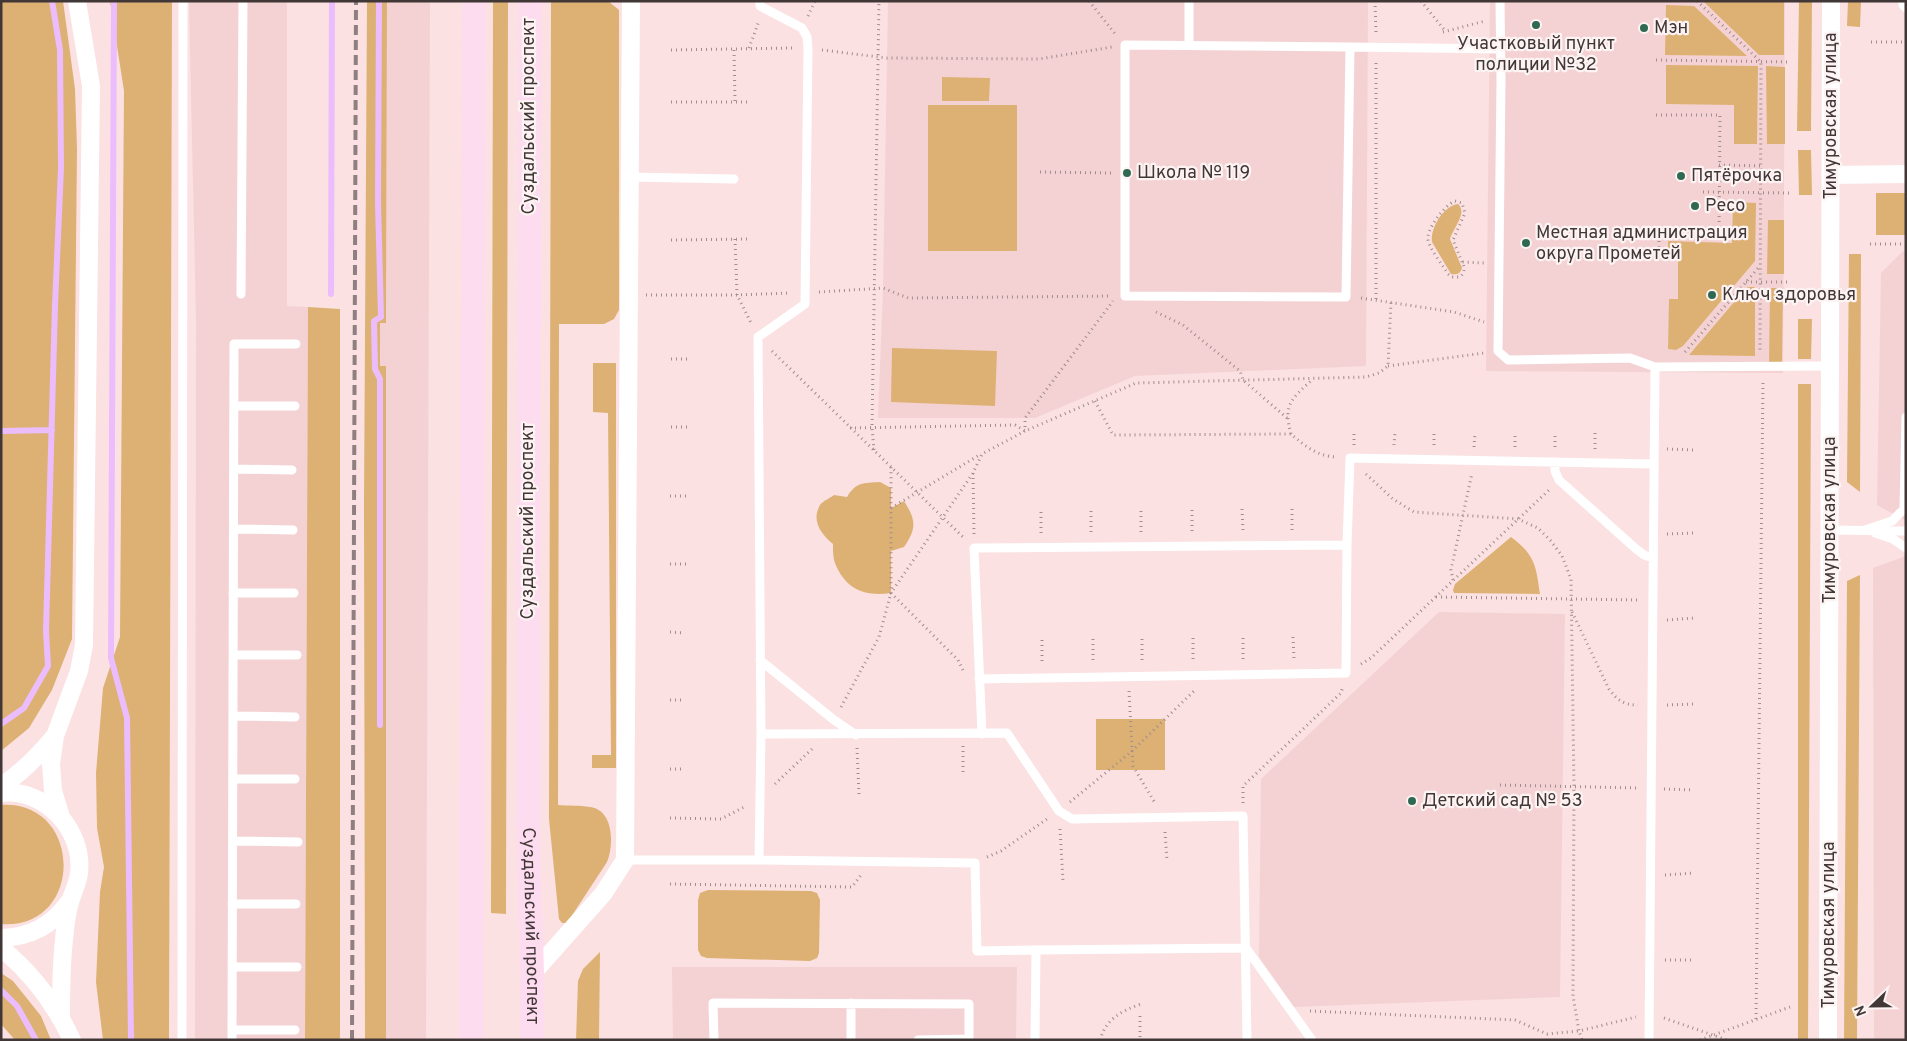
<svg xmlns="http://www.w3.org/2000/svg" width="1907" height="1041" font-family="Overpass,sans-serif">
	<rect width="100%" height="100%" fill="#fbe1e2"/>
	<path fill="#f4d2d3" d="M 189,1 L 287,1 L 287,306 L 308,307 L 305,1040 L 195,1040 L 196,320 Z
		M 387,1 L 430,1 L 426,1040 L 386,1040 L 386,367 L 380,367 L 380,323 L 386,323 Z
		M 888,1 L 1368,1 L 1366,366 L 1135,376 L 1035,418 L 878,418 L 883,288 Z
		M 1490,1 L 1785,1 L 1783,373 L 1486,371 Z
		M 1903,251 L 1906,251 L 1906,521 L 1877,505 L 1881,273 Z
		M 1906,556 L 1906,1040 L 1874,1040 L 1873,568 Z
		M 1439,612 L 1565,614 L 1560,997 L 1294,1007 L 1259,957 L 1261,779 Z
		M 672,967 L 1017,967 L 1016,1040 L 673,1040 Z"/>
	<path fill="#ddb173" d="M 1,1 L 63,1 L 75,89 L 77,149 L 72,639 L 52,690 L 29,728 L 1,751 Z
		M 110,1 L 172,1 L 169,1040 L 103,1040 L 96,982 L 100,892 L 104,867 L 97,828 L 96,773 L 103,688 L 120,637 L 124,91 Z
		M 367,1 L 387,1 L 386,323 L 380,323 L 380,366 L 386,366 L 386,1040 L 365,1040 L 364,504 Z
		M 493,1 L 508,1 L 506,914 L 491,913 Z
		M 551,1 L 608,1 L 619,10 L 619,310 L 614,319 L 604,324 L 559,324 L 558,805 C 568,806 579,805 590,807 C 614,810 614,845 607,862 L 567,923 L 562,923 L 559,919 L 549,819 Z
		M 1703,1 L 1784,1 L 1784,55 L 1759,55 Z
		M 1799,1 L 1812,1 L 1811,131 L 1797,131 Z
		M 1848,1 L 1861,1 L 1860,27 L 1847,26 Z
		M 1666,5 L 1694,6 L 1747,56 L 1665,55 Z
		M 1666,65 L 1758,66 L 1757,144 L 1734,144 L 1734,105 L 1666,104 Z
		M 1766,66 L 1785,67 L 1785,144 L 1767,144 Z
		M 942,77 L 990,78 L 989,101 L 942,101 Z
		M 928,105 L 1017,105 L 1017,251 L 928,251 Z
		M 1798,150 L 1811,150 L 1812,195 L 1799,195 Z
		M 1876,193 L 1906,193 L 1906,235 L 1876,235 Z
		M 1733,202 L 1756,203 L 1755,261 L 1683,346 L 1676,350 L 1668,349 L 1669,299 L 1678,299 L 1678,256 L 1668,256 L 1668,241 L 1732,243 Z
		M 1458,204 C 1468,213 1453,228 1450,239 L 1462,268 C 1460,274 1457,275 1451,274 L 1432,242 C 1430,229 1443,206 1458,204 Z
		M 1768,220 L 1784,220 L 1784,274 L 1767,274 Z
		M 1849,254 L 1861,254 L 1860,492 L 1847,482 Z
		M 1747,287 L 1755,287 L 1755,356 L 1689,355 Z
		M 1770,288 L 1783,288 L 1782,363 L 1769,363 Z
		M 308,307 L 340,309 L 340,1040 L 305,1040 Z
		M 1798,319 L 1812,319 L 1811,359 L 1798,359 Z
		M 892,348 L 997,351 L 995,406 L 891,402 Z
		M 593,363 L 616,363 L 616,768 L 592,768 L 592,755 L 611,755 L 608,413 L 593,412 Z
		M 1798,384 L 1811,384 L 1808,1040 L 1798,1040 Z
		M 880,482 L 891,488 L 891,508 L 904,501 C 916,520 917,528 904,547 L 891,551 L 891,593 C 865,597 845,589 835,563 C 833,558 833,550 833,544 C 821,534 811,521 820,505 C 823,501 830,498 834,495 L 847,497 C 856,482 863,483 880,482 Z
		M 1511,537 C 1535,555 1536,566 1540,594 L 1454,593 L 1453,590 L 1455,584 Z
		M 1860,575 L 1857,1040 L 1844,1040 L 1847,581 Z
		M 1096,719 L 1165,719 L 1165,770 L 1096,770 Z
		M 1,805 C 84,800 85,930 1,924 Z
		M 708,890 L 811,891 L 817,893 L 820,900 L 819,953 L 817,958 L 810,961 L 707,958 L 701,956 L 698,950 L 698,900 L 700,893 Z
		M 600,952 L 599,1040 L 576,1040 L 578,981 L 583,969 Z
		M 1,973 L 13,981 L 41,1016 L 51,1040 L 15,1040 L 1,1024 Z"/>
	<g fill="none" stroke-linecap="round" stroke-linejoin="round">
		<path stroke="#ecbdfc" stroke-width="6" d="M 114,1 L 111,658 L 127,718 L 131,1040
			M 379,1 L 378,203 L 381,317 L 374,321 L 375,369 L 380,379 L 380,725
			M 331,294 L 332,1
			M 1,431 L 52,430
			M 1,724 L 24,708 L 48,666 L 46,631 L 55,305 L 61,168 L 60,50 L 52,1
			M 1,990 L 17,1006 L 36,1040"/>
		<path stroke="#a08d8e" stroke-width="3" stroke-dasharray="1 4" stroke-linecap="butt" d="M 1089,1 L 1116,35
			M 1375,1 L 1376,33
			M 1421,1 L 1446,32
			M 1697,1 L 1761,62 L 1760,352
			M 808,16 L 815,1
			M 1443,32 L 1485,21
			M 1871,42 L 1906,42
			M 749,48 L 759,21
			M 671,50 L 793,48
			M 734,50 L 735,103
			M 822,50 L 887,58 L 1039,59 L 1112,47
			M 1656,60 L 1791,62
			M 671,102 L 749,102
			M 1656,115 L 1720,115 L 1719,231 L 1659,231 L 1659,252
			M 1719,165 L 1761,166
			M 1040,172 L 1112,173
			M 1703,192 L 1791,193
			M 735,239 L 737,295 L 752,325
			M 671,240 L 751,239
			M 1870,244 L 1906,244
			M 1462,262 L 1453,240 L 1465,213 L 1462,203 L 1455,201 C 1445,205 1427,228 1428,239 C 1428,247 1444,267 1448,274 L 1452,277 L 1460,277 C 1465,272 1465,268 1462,262 L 1484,263
			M 1746,282 L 1791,282
			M 819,292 L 883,288 L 908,298 L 1111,296
			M 646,295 L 737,295 L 790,293
			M 1361,298 L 1454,312 L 1484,322
			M 1376,299 L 1376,62
			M 1156,312 L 1183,325 L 1240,371 L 1243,380 L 1287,418
			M 772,351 L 965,539
			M 1685,352 L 1760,266
			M 671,359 L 689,359
			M 1388,366 L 1484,353
			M 1095,401 L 1113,435 L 1291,434 C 1305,446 1317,456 1336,457
			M 671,427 L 688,427
			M 850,428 L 1015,425 L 1025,431 L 1136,383 L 1366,377 L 1379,373 L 1388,366 L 1391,302
			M 1291,434 C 1283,405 1291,399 1312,380
			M 1354,445 L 1354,433
			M 1394,445 L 1395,433
			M 1434,445 L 1434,433
			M 1474,447 L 1475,433
			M 1515,447 L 1515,433
			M 1555,447 L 1555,433
			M 1595,449 L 1595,433
			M 1667,449 L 1694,450
			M 874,450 L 872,427 L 879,1
			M 973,473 L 974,535
			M 1366,474 L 1393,499 L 1414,512 L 1518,519 L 1538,528 L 1551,541 L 1562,556 L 1571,579 L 1574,786 L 1573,996 L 1579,1031 L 1636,1017
			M 670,496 L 687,496
			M 891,508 L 981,454
			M 1242,509 L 1243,531
			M 1292,509 L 1292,531
			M 1192,510 L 1192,532
			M 1091,511 L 1091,533
			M 1141,511 L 1141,533
			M 1041,512 L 1041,534
			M 1667,534 L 1694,533
			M 670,564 L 686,564
			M 1453,580 L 1451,570 L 1472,473
			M 1436,597 L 1640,600
			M 1572,612 L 1609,689 C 1617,700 1624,705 1638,705
			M 1667,620 L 1694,618
			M 670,632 L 685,633
			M 1293,637 L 1294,659
			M 1193,638 L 1193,663
			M 1243,638 L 1243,660
			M 1093,639 L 1093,664
			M 1142,639 L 1142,663
			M 1042,640 L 1042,664
			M 1361,664 L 1371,658 L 1549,490
			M 963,670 L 958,660 L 891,593 L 973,473 L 982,454 L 1025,431 L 1025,418 L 1113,301
			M 1129,691 L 1133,766 L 1155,803
			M 670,700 L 684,700
			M 1667,705 L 1694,704
			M 841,707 L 879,637 L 891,593 L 891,467
			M 963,746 L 963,775
			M 857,748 L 859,795
			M 670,769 L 683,769
			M 775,784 L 812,749
			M 1500,785 L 1638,788
			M 1664,789 L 1694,790
			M 1070,802 L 1131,752 L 1194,691
			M 1243,803 L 1243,786 L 1341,693 L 1343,686
			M 670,818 L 721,819 L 746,806
			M 1060,829 L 1063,881
			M 1165,832 L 1167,861
			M 987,857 L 1001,851 L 1047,819
			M 1665,875 L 1694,873
			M 670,884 L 852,887 L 861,875
			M 1665,960 L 1694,960
			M 1310,1011 L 1515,1020 L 1547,1034 L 1579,1031 L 1582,1040
			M 1140,1016 L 1140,1040
			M 1664,1018 L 1727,1040
			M 1756,1019 L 1763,380
			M 1100,1040 C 1106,1019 1121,1011 1141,1004
			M 1700,1040 L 1790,1007"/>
		<path stroke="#fff" stroke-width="9" d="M 760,1 L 760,6 L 802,28 L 807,37 L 808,48 L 805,304 L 758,337 L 761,734
			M 1500,1 L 1501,81 L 1498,351 L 1508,360 L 1630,358 L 1655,367 L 1830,366
			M 1903,1 L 1903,5 L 1906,8
			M 1125,45 L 1350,47 L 1346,297 L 1125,296 Z
			M 1189,45 L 1189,1
			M 1350,47 L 1501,49
			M 629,177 L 734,179
			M 241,294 L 243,1
			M 234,406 L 295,406
			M 1555,462 L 1555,471 L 1559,480 L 1635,548 L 1644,555 L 1653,558
			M 234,469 L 292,470
			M 234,529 L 293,530
			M 1830,530 L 1906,531
			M 1865,530 L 1892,521 L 1904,509 L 1906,417
			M 1875,533 L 1893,539 L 1906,548
			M 233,593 L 294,593
			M 233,655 L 297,655
			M 760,660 L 834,720 L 856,735
			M 979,679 L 1346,673 L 1347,545
			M 233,716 L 295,717
			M 982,734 L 974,548 L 1347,545 L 1350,458 L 1654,464
			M 233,779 L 295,779
			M 233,841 L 298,842
			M 625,860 L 759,860 L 761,734 L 1007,733 L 1059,811 L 1072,819 L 1243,816 L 1247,1040
			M 759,860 L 975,863 L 977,951 L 1036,950
			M 232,904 L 296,904
			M 1246,948 L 1312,1040
			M 232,967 L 297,967
			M 232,1030 L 295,1030
			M 182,1040 L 183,1
			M 232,1040 L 234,344 L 296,344
			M 714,1040 L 713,1003 L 969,1004 L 969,1040
			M 851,1040 L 851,1003
			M 918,1040 L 969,1039
			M 1035,1040 L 1036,950 L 1246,948
			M 1649,1040 L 1655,367"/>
		<path stroke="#fff" stroke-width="18" d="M 1830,175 L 1906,174
			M 1,786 C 22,773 38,756 54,737
			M 1,793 C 45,788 84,830 79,873 C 78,882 74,890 71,899 C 67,911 65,927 64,940 C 61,966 61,991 61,1017
			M 61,817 L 53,791 L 51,764 L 55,736 L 79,671 L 84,645 L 91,86 L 77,1
			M 1,938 C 30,937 52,926 69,902
			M 1,948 C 32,973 55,1004 72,1040
			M 532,974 L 603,894 L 625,860 L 631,1
			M 1828,1040 L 1831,1"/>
		<g stroke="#fedcef" stroke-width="24">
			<path id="s1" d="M 530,1 L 528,827 L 532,974 L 532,1040"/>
			<path d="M 471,1040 L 474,1"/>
		</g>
		<path stroke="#907f80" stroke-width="4" stroke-dasharray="10 5" stroke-linecap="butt" d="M 352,1040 L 356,1"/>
	</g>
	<g fill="#306951" stroke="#fdf3f3" stroke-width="2">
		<circle cx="1536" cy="25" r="5"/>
		<circle cx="1644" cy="28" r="5"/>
		<circle cx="1127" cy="173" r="5"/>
		<circle cx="1681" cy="176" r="5"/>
		<circle cx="1695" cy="206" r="5"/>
		<circle cx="1526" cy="243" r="5"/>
		<circle cx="1712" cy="295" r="5"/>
		<circle cx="1412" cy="801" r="5"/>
	</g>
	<g text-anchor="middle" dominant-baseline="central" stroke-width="4.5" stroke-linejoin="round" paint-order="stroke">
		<g font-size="18" fill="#413737" stroke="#fdf3f3" text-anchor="start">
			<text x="1654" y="28">Мэн</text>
			<text x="1536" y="44" text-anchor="middle">Участковый пункт<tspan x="1536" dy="21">полиции №32</tspan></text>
			<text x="1137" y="173">Школа № 119</text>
			<text x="1691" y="176">Пятёрочка</text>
			<text x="1705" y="206">Ресо</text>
			<text x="1536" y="233">Местная администрация<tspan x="1536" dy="21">округа Прометей</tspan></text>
			<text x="1722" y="295">Ключ здоровья</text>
			<text x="1422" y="801">Детский сад № 53</text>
		</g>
		<g font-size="18" fill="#413737" stroke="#fdf3f3">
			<text transform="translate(529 116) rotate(-90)">Суздальский проспект</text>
			<text transform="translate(1831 116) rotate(-90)">Тимуровская улица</text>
			<text transform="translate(1830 520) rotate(-90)">Тимуровская улица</text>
			<text transform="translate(528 521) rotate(-90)">Суздальский проспект</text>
			<text stroke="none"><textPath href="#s1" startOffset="925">Суздальский проспект</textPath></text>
			<text transform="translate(1829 925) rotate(-90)">Тимуровская улица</text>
		</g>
	</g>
	<rect width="1907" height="1041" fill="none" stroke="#413737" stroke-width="5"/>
	<g transform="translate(1872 1006) rotate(248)" stroke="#fdf3f3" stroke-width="4" paint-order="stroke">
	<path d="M0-4L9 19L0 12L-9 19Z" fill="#413737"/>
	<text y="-8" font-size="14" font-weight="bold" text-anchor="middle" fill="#413737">N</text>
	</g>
</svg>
